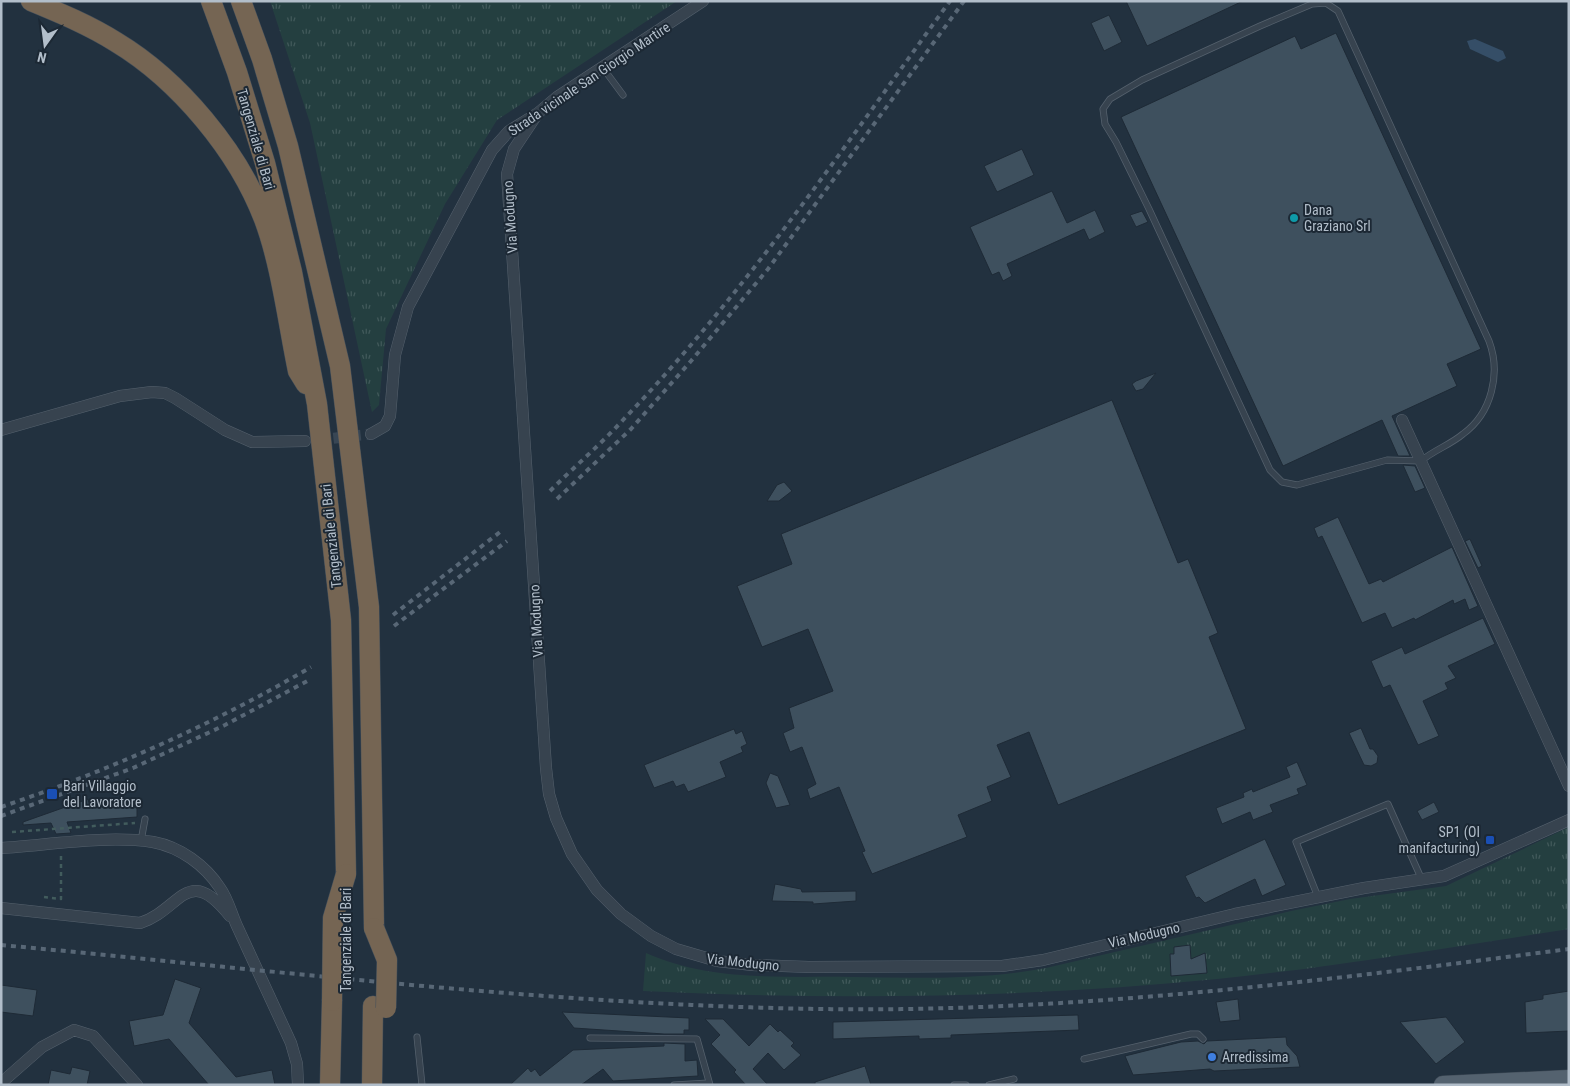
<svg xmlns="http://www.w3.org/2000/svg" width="1570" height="1086" font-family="'Roboto Condensed',sans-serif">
	<defs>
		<pattern id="grass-tufts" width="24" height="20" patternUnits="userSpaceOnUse" patternTransform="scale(1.25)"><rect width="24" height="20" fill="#243f40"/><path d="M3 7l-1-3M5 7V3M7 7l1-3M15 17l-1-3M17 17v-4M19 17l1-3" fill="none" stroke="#41595a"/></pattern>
	</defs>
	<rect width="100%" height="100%" fill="#22313f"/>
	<path fill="url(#grass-tufts)" d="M 270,1 L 677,1 L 497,120 L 445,204 L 386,329 L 379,405 L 372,412 L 310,123 Z
		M 1569,827 L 1569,929 C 1452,947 1335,967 1217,979 C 1027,998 834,1000 643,991 L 646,953 C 711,982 782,976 852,977 C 917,978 982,980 1046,968 L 1291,911 L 1350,899 L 1446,886 Z"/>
	<path fill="#354e67" d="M 1475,39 L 1503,51 L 1506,58 L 1498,62 L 1470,49 L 1467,41 Z"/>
	<path fill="#3e505e" stroke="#1e2a36" d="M 1126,1 L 1243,1 L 1147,46 Z
		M 1109,15 L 1122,42 L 1104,51 L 1091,23 Z
		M 1336,33 L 1481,349 L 1447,364 L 1457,386 L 1392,416 L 1410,456 L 1398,456 L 1382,420 L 1283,466 L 1121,117 L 1295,36 L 1301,49 Z
		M 1022,149 L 1034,175 L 997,192 L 984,166 Z
		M 1052,191 L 1067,223 L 1095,210 L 1105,232 L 1089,240 L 1084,229 L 1007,264 L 1012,276 L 1003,281 L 999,272 L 992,275 L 970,227 Z
		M 1142,211 L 1148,222 L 1136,227 L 1130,215 Z
		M 1156,373 L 1143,389 L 1136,391 L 1132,384 L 1136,381 Z
		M 1112,400 L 1178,563 L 1188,559 L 1218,633 L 1209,637 L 1246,729 L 1058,805 L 1029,732 L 997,745 L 1011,777 L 987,787 L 992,801 L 958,815 L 967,837 L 872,874 L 862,852 L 865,851 L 839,787 L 810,799 L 807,789 L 816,784 L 802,747 L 790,752 L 783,733 L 794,728 L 789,708 L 833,691 L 808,629 L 762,647 L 737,586 L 792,564 L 781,534 Z
		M 1403,465 L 1415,466 L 1425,488 L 1415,492 Z
		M 784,482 L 792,491 L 779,501 L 767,501 L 777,485 Z
		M 1338,517 L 1369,584 L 1381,579 L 1383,582 L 1452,547 L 1478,606 L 1469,610 L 1465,599 L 1454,604 L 1453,600 L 1415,620 L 1414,618 L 1392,628 L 1385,613 L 1362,623 L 1322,536 L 1318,538 L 1314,528 Z
		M 1470,539 L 1482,566 L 1478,568 L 1465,541 Z
		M 1483,618 L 1495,644 L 1448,666 L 1456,678 L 1445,683 L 1448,689 L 1423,701 L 1439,736 L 1418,745 L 1390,685 L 1383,688 L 1371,661 L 1402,647 L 1405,654 Z
		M 1361,728 L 1370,749 L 1373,749 L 1378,756 L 1377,763 L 1371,766 L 1364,765 L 1349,733 Z
		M 734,729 L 736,734 L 742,731 L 747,744 L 741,747 L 743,752 L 720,762 L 726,777 L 688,792 L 684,784 L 676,787 L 673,781 L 654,788 L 644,765 Z
		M 1297,762 L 1307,785 L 1297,789 L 1299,794 L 1270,805 L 1273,812 L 1253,820 L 1250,812 L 1222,824 L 1216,808 L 1244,797 L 1243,793 L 1252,789 L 1253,792 L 1290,777 L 1286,767 Z
		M 770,773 L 778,776 L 790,805 L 776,808 L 766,783 Z
		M 88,799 L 89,803 L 137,807 L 137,817 L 67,822 L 71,833 L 56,834 L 51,823 L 23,825 L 23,822 Z
		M 1434,802 L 1439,812 L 1422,820 L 1417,811 Z
		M 1265,839 L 1286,885 L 1262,896 L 1255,879 L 1205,903 L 1199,897 L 1196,898 L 1185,876 Z
		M 775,884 L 801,889 L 802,892 L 856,891 L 856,901 L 813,904 L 813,902 L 772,901 Z
		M 1190,945 L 1191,959 L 1205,953 L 1207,973 L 1171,976 L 1170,954 L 1174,954 L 1174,947 Z
		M 175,979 L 201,988 L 189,1023 L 236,1077 L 272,1070 L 275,1085 L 209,1085 L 169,1039 L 134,1046 L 129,1021 L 163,1015 Z
		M 1,985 L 37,990 L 33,1016 L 1,1012 Z
		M 1569,991 L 1569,1031 L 1526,1033 L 1525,1002 L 1543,999 L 1543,995 Z
		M 1238,999 L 1240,1020 L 1220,1022 L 1216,1002 Z
		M 562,1012 L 689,1018 L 689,1030 L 684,1030 L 684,1034 L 664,1034 L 574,1028 Z
		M 1078,1015 L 1079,1030 L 951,1035 L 951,1038 L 919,1039 L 919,1036 L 833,1039 L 833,1022 Z
		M 1446,1017 L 1465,1042 L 1436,1064 L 1400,1022 Z
		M 705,1019 L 723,1019 L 749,1046 L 770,1024 L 778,1032 L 780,1030 L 794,1043 L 791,1046 L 801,1055 L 784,1070 L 768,1053 L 753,1069 L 768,1085 L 746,1085 L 734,1072 L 736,1070 L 711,1044 L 720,1035 Z
		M 1286,1037 L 1287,1045 L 1297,1056 L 1300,1067 L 1214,1071 L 1210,1069 L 1133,1075 L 1125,1056 L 1181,1042 L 1198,1041 L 1204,1044 L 1207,1041 Z
		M 664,1043 L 685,1044 L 685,1061 L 697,1060 L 698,1076 L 613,1081 L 603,1069 L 581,1085 L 510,1085 L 528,1068 L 531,1072 L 535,1069 L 540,1076 L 573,1050 L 664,1046 Z
		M 865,1066 L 871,1085 L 815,1085 L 815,1082 Z
		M 72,1067 L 90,1071 L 87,1085 L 48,1085 L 51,1070 L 70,1074 Z"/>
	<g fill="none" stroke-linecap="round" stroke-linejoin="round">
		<path stroke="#384654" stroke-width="11" stroke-dasharray="11 5.5" stroke-linecap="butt" d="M 317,440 L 371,434"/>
		<defs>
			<path id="lane" d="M 1326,3 L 1338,11 L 1489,341 C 1501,373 1492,413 1463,434 C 1450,445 1434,450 1421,461 L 1387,460 L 1297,485 L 1282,482 L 1270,470 L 1149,209 L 1116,142 L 1105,124 L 1103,109 L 1110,99 L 1142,80 L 1260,26 L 1312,4 Z
				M 603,68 L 623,95
				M 141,841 L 145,819
				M 1318,897 L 1296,842 L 1388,804 L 1422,880
				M 417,1037 L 422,1085
				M 590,1038 L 697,1039 L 710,1085
				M 1084,1059 L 1191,1034 L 1198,1034 L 1203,1039
				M 674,1085 L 709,1083
				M 954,1085 L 966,1085
				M 989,1085 L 1014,1079"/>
			<path id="street" d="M 538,113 L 514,149 L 507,174 L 546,768 L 549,794 L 556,818 L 572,854 L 597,890 L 621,914 L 651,936 L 676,949 L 717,961 L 752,965 L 809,967 L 1002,966 L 1043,960 L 1235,914 L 1364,888 L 1444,876 L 1569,820
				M 1402,420 L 1569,786
				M 1,430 L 120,396 L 152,392 L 165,393 L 175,398 L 225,430 L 252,442 L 305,441
				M 371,434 L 385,426 L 390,416 L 395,355 L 408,307 L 492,150 L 509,131 L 538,113 L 557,97 L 703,1
				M 1,848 C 49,845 106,835 153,842 C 180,847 205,865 220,888 C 228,899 231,913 237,926 C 255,965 273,1004 291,1043 L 297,1064 L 298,1085
				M 1,908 L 140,923 C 181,910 187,862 230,916
				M 1,1083 L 42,1047 L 74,1030 L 93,1036 L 137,1085"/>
			<path id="primary" d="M 1443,1085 L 1569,1079"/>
			<path id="highway" d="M 31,1 C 60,13 89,25 116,42 C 179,80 238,151 264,219 C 281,264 288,323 298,371 L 306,384
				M 211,1 L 237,72 L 265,163 L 292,272 L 317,404 L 341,620 L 346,874
				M 241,1 L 262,59 L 288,146 L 340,366 L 369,607 L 374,928
				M 330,1085 L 332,1001
				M 372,1085 L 373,1006"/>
		</defs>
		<use href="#lane" stroke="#55616d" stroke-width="7"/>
		<use href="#street" stroke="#55616d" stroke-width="12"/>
		<use href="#primary" stroke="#404c58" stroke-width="19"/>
		<use href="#highway" stroke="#424e5a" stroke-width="21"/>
		<path stroke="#425c5d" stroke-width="2.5" stroke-dasharray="4 4" stroke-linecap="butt" d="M 12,832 L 135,823
			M 44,897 L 61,899 L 61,854"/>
		<use href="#lane" stroke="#37434f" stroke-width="5.5"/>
		<use href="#street" stroke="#37434f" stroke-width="11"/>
		<use href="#primary" stroke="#54626f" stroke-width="18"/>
		<use href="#highway" stroke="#756553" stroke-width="20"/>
		<path stroke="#586776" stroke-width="4" stroke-dasharray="5 5" stroke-linecap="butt" d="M 550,491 C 574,467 600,445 623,420 C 746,292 846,144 950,1
			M 557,499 L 631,429 L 691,361 L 768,269 L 964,1
			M 393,615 L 500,532
			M 394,626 L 507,541
			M 1,807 C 110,770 212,725 311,667
			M 1,816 L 133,768 L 225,725 L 311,679
			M 1,945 C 274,970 547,1005 821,1009 C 1071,1013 1321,981 1569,949"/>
		<defs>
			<path id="highway-bridge" d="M 374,928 L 387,960 L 386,1008
				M 332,1001 L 333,918 L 346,874"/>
		</defs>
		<use href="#highway-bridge" stroke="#424e5a" stroke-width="21" stroke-linecap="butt"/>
		<use href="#highway-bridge" stroke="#756553" stroke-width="20"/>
	</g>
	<circle fill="#0f9aa8" stroke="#1c2834" stroke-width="2" cx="1294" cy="218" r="5"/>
	<g fill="#1a4fb4" stroke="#1c2834" stroke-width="2">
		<rect x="46" y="788" width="12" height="12" rx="2.5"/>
		<rect x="1485" y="835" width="10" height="10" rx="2.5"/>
	</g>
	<circle fill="#3f7fe0" stroke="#1c2834" stroke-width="2" cx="1212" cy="1057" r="5"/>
	<g text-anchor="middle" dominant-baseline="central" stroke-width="4" stroke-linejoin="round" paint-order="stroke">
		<g font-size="14" fill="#b2beca" stroke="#1c2834">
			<text transform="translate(589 79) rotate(-34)">Strada vicinale San Giorgio Martire</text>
			<text transform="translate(256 139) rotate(74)">Tangenziale di Bari</text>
			<text transform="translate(510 217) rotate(-94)">Via Modugno</text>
			<text transform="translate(331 536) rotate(-96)">Tangenziale di Bari</text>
			<text transform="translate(536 621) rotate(-93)">Via Modugno</text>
			<text transform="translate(1144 935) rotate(-13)">Via Modugno</text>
			<text transform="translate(346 940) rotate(-90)">Tangenziale di Bari</text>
			<text transform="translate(743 962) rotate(6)">Via Modugno</text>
		</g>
		<g font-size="14" fill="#b2beca" stroke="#1c2834" text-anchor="start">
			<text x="1304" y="210">Dana<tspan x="1304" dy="16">Graziano Srl</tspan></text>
			<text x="63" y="786">Bari Villaggio<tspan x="63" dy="16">del Lavoratore</tspan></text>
			<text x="1480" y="832" text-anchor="end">SP1 (OI<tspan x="1480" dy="16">manifacturing)</tspan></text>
			<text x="1222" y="1057">Arredissima</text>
		</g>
	</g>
	<rect width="1570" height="1086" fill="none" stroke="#b2beca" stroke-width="5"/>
	<g transform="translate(45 45) rotate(194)" stroke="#1c2834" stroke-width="4" paint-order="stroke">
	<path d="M0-4L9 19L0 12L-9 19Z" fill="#b2beca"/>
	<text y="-8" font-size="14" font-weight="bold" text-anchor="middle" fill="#b2beca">N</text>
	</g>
</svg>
